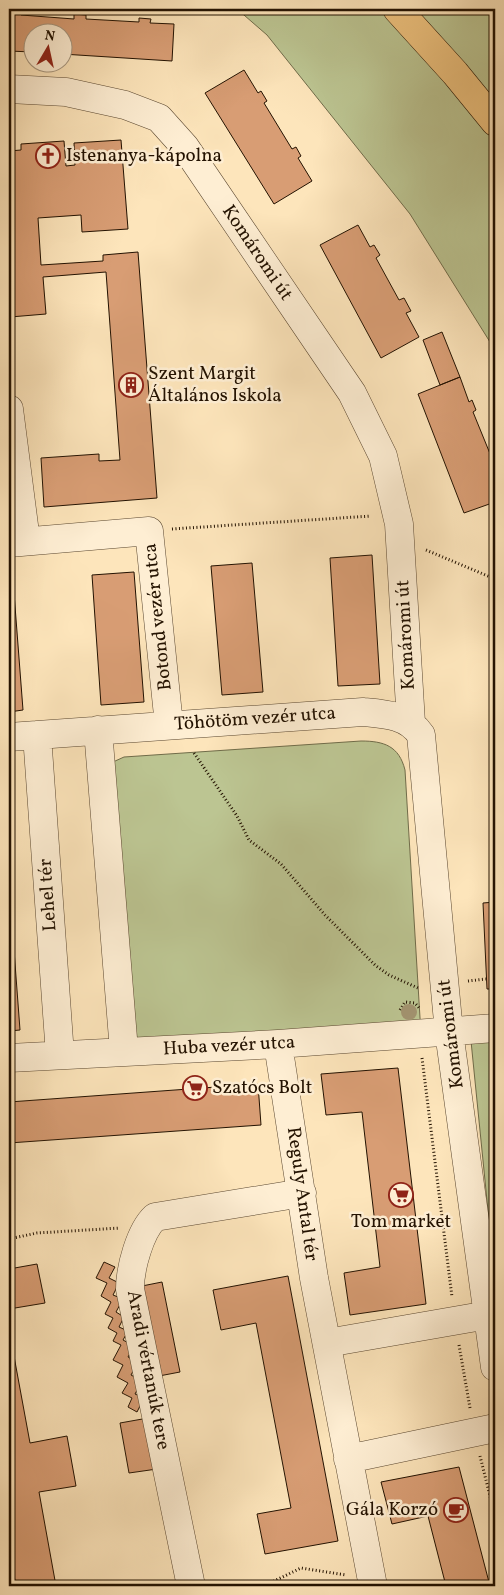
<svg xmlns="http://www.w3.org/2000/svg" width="504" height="1595" font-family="Vollkorn,serif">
	<rect width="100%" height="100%" fill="#fde5bb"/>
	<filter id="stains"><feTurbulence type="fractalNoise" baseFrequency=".004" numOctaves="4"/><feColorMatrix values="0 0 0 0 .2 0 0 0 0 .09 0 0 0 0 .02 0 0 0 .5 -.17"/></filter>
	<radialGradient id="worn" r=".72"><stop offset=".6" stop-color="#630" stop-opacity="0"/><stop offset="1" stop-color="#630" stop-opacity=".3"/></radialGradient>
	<path fill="#bcc592" stroke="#706c4a" d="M 237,9 L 495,9 L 495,350 L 410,214 L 267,35 Z
		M 361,741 C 384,741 399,746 405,770 L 421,1034 L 124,1051 L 113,762 L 124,757 Z
		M 495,1039 L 495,1280 L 471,1041 Z"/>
	<path fill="#d89d74" stroke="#231201" d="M 10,11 L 22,12 L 21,15 L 74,19 L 74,14 L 86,15 L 86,19 L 139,22 L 139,18 L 151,19 L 150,23 L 174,24 L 172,61 L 62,54 L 62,32 L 32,32 L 32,52 L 9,51 Z
		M 244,70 L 258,93 L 261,91 L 267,101 L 264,103 L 292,149 L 296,147 L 301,156 L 298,158 L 312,181 L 274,204 L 205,93 Z
		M 121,140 L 128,229 L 82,232 L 81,215 L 38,218 L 41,265 L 103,261 L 103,255 L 138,252 L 157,498 L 44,507 L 41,458 L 99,454 L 99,461 L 120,460 L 106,272 L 43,277 L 46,314 L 10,317 L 9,151 L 21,150 L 21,144 L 64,141 L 66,166 L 75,165 L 74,143 Z
		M 358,225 L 370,247 L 374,245 L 380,255 L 376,258 L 399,300 L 404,298 L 411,311 L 406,313 L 419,337 L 381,358 L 320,245 Z
		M 442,332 L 460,377 L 440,385 L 423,340 Z
		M 460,377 L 469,402 L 472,400 L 476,410 L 473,412 L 493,461 L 495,460 L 495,502 L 464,513 L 418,394 Z
		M 372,555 L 380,684 L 338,686 L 330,558 Z
		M 252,563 L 263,692 L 222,695 L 211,566 Z
		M 134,572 L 144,702 L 101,705 L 92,575 Z
		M 9,580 L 13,580 L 23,710 L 9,712 Z
		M 495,902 L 495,989 L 487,989 L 483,903 Z
		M 9,910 L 11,910 L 20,1030 L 9,1031 Z
		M 398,1068 L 426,1304 L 350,1315 L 344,1273 L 380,1267 L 362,1112 L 326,1115 L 321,1074 Z
		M 258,1084 L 261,1125 L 9,1143 L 9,1102 Z
		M 104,1262 L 115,1267 L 109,1278 L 119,1283 L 113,1295 L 123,1299 L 116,1312 L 124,1317 L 119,1327 L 128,1331 L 123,1340 L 134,1346 L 128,1357 L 138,1362 L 131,1375 L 142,1381 L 135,1394 L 144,1398 L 137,1412 L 128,1407 L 132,1398 L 122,1393 L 128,1383 L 117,1377 L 123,1365 L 113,1360 L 121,1345 L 113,1341 L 117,1333 L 108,1328 L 113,1318 L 105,1314 L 111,1302 L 101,1296 L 107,1283 L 96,1278 Z
		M 37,1264 L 45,1303 L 9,1309 L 9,1269 Z
		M 288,1276 L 338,1541 L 265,1554 L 257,1514 L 291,1508 L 256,1323 L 221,1330 L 213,1290 Z
		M 162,1282 L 180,1372 L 159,1376 L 142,1286 Z
		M 9,1329 L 30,1443 L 67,1436 L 76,1486 L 39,1492 L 56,1586 L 16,1586 L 9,1549 Z
		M 148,1418 L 157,1469 L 129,1473 L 120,1423 Z
		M 459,1467 L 490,1586 L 446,1586 L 428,1516 L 392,1524 L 381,1482 Z
		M 348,1581 L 349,1586 L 308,1586 Z"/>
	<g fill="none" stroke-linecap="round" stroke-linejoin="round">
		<defs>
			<path id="minor" d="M 9,89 L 66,92 L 125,105 L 159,118 L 185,147 L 352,393 L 383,456 L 399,524 L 411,723
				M 9,409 L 26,541
				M 9,543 L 149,531 L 169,725
				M 98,730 L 124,1051
				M 37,735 L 60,1055
				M 9,737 L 363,712 C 385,714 408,715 421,735 L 449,1032 L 495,1367
				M 278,1044 L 314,1278 L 373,1586
				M 9,1058 L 278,1044 L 495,1028
				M 327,1343 L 488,1315
				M 348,1459 L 495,1428
				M 191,1586 L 130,1289 C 130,1268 140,1231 155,1217 L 302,1193"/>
			<path id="major" d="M 397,9 L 455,73 L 495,122"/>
		</defs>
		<use href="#minor" stroke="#5a4730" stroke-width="29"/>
		<use href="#major" stroke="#231201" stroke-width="29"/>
		<path stroke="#231201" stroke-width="3" stroke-dasharray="1 2.5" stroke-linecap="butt" d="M 172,529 L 371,516
			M 426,550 L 495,579
			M 494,716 L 495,716
			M 194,753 L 237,816 L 249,840 L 281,864 L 325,915 L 375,965 L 389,975 L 418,988
			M 468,981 L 486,979
			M 400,1010 L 405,1002 L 415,1003 L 420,1009
			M 422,1058 L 452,1297
			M 9,1239 L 37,1233 L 120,1228
			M 459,1345 L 470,1408
			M 480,1456 L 495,1516
			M 9,1567 L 13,1586
			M 264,1586 L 301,1568 L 346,1575"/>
		<use href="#minor" stroke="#feeed3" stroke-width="28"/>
		<use href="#major" stroke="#eec27e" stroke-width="28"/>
	</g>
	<circle fill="#a39471" cx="409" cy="1012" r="8"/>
	<defs>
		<symbol id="church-ring" viewBox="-11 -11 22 22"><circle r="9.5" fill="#feeed3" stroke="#8f2418" stroke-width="1.5"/><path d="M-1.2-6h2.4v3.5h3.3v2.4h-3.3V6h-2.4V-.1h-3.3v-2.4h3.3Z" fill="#8f2418"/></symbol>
		<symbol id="building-ring" viewBox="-11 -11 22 22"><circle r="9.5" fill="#feeed3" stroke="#8f2418" stroke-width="1.5"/><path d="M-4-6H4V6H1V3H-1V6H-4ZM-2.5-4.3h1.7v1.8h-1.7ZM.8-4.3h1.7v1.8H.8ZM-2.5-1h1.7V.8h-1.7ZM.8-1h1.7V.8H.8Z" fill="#8f2418"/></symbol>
		<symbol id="supermarket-ring" viewBox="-11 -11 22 22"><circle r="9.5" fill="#feeed3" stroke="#8f2418" stroke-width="1.5"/><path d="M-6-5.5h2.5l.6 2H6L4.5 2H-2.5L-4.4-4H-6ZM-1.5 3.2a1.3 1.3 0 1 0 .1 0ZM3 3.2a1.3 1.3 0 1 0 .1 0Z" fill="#8f2418"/></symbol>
		<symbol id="cafe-ring" viewBox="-11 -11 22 22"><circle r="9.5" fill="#feeed3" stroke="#8f2418" stroke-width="1.5"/><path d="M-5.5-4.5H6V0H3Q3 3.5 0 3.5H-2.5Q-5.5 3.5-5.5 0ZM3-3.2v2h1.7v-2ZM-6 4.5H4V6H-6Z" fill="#8f2418"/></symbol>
	</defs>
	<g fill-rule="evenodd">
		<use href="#church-ring" x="34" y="142" width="28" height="28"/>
		<use href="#building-ring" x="117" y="371" width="28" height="28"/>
		<use href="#supermarket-ring" x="181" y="1074" width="28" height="28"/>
		<use href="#supermarket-ring" x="387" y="1181" width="28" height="28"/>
		<use href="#cafe-ring" x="442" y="1496" width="28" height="28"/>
	</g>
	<g text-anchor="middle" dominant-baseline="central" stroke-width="5" stroke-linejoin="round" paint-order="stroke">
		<g font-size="19" fill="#231201" stroke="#feeed3" text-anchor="start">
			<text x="66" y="156">Istenanya-kápolna</text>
			<text x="148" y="374">Szent Margit<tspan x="148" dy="22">Általános Iskola</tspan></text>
			<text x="212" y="1088">Szatócs Bolt</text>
			<text x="401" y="1222" text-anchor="middle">Tom market</text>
			<text x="438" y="1510" text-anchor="end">Gála Korzó</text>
		</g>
		<g font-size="19" fill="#231201" stroke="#feeed3">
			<text transform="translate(257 253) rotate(56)">Komáromi út</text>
			<text transform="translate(158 617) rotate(-96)">Botond vezér utca</text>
			<text transform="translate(406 635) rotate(-93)">Komáromi út</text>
			<text transform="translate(255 719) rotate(-4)">Töhötöm vezér utca</text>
			<text transform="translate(48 895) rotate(-94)">Lehel tér</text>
			<text transform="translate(451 1034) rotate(-97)">Komáromi út</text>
			<text transform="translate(229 1046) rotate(-3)">Huba vezér utca</text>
			<text transform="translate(302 1194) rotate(82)">Reguly Antal tér</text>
			<text transform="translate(148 1370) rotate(79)">Aradi vértanúk tere</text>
		</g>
	</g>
	<rect width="504" height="1595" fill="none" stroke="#fde5bb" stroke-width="30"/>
	<rect x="10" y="10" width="484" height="1575" fill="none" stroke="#231201" stroke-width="2.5"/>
	<rect x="15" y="15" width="474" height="1565" fill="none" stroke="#231201"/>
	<g transform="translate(48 48) rotate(9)"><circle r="24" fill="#feeed3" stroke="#a6967f"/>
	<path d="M0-4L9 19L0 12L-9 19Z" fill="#8f2418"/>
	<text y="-8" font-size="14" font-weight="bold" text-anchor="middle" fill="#231201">N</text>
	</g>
	<rect width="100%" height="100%" filter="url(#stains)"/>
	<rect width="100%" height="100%" fill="url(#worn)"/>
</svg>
